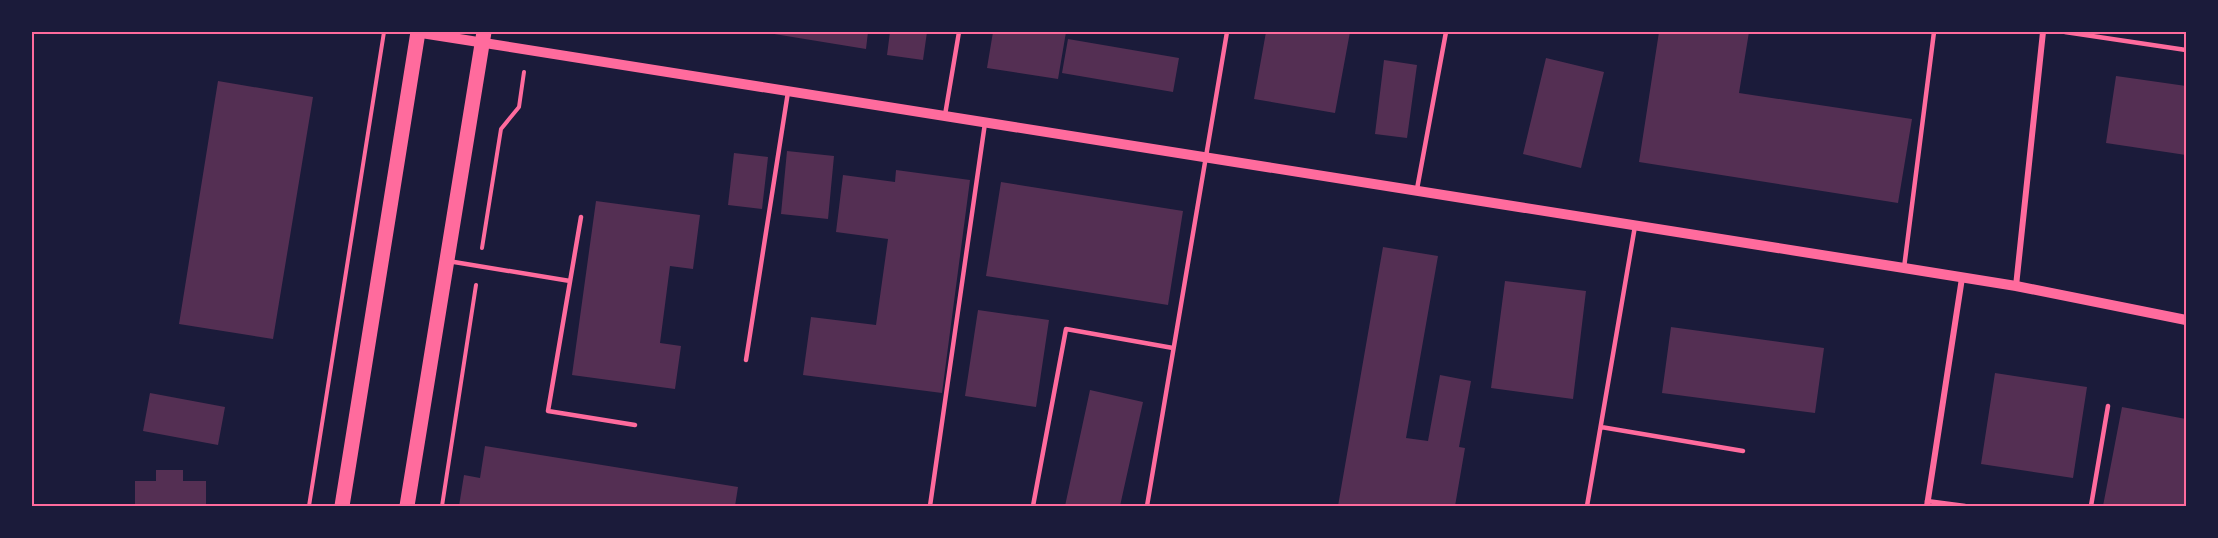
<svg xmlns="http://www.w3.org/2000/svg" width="2218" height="538" font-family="Karla,sans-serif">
	<rect width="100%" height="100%" fill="#1b1b3a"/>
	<path fill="#542f53" d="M 762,32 L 868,32 L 866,49 Z
		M 890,32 L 927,32 L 923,60 L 887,55 Z
		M 993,32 L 1066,32 L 1058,79 L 987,68 Z
		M 1266,32 L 1350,32 L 1335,113 L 1254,99 Z
		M 1659,32 L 1749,32 L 1739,93 L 1912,119 L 1898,203 L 1639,162 Z
		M 1068,39 L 1179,58 L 1173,92 L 1062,73 Z
		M 1546,58 L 1604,72 L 1581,168 L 1523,154 Z
		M 1384,60 L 1417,65 L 1407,138 L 1375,134 Z
		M 2116,76 L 2186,86 L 2186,155 L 2106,143 Z
		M 218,81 L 313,97 L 273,339 L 179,324 Z
		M 787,151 L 834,156 L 828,219 L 781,214 Z
		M 734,153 L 768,157 L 762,209 L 728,205 Z
		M 896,170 L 970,180 L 942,393 L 803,375 L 811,317 L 876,325 L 888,239 L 836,232 L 843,175 L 895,182 Z
		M 1001,182 L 1183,211 L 1168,305 L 986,276 Z
		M 596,201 L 700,215 L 693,269 L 670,266 L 660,343 L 681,346 L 675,389 L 572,375 Z
		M 1383,247 L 1438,256 L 1406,438 L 1428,441 L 1440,375 L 1471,381 L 1459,447 L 1465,448 L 1455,506 L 1338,506 Z
		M 1505,281 L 1586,291 L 1573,399 L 1491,388 Z
		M 978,310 L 1049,320 L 1036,407 L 965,396 Z
		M 1671,327 L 1824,348 L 1815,413 L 1662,393 Z
		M 1995,373 L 2087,387 L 2073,478 L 1981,464 Z
		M 1090,390 L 1143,402 L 1120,506 L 1065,506 Z
		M 150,393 L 225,407 L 218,445 L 143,431 Z
		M 2122,407 L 2186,419 L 2186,506 L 2103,506 Z
		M 485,446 L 738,487 L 735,506 L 459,506 L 464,475 L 480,478 Z
		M 156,470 L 183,470 L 183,481 L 206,481 L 206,506 L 135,506 L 135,481 L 156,481 Z"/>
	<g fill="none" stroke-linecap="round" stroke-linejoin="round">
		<path stroke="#ff6b9d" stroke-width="4" d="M 482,248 L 501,129 L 519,107 L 524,72
			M 309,506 L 384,32
			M 442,506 L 476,285"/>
		<path stroke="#ff6b9d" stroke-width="4.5" d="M 2065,32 L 2186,50
			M 945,115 L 959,32
			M 1417,189 L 1446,32
			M 581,217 L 548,411 L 635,425
			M 448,261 L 570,281
			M 1904,268 L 1934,32
			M 746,360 L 788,92
			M 1601,427 L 1743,451
			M 1927,501 L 1965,506
			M 930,506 L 985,123
			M 1033,506 L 1066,329 L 1173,348
			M 1147,506 L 1227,32
			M 1587,506 L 1635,226
			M 2091,506 L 2108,406"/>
		<path stroke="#ff6b9d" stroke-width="6" d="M 2016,286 L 2043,32
			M 1927,506 L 1962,278"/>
		<path stroke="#ff6b9d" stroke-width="10" d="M 415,32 L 1904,268 L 2016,286 L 2186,320"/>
		<path stroke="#ff6b9d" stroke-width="15" d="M 342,506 L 418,32
			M 407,506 L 484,32"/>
	</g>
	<rect width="2218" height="538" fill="none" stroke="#1b1b3a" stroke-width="66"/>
	<rect x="33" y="33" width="2152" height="472" fill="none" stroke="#ff6b9d" stroke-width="2"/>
</svg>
